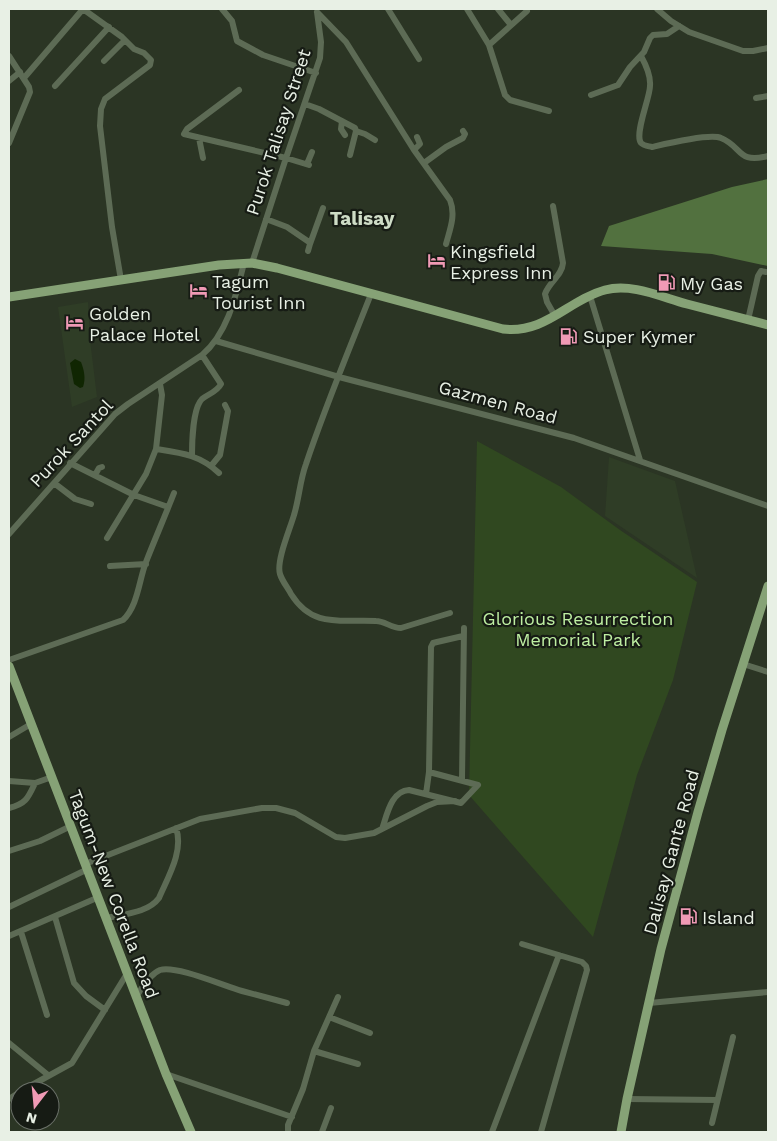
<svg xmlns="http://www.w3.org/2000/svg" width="777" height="1141" font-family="'Work Sans',sans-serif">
	<rect width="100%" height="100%" fill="#2b3524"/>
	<path fill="#2f3d26" d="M 88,302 L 90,340 L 97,397 L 72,407 L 58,307 Z
		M 609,457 L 675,481 L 697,578 L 605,516 Z"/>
	<path fill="#304820" d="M 477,441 L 561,487 L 620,530 L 697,582 L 673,680 L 637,775 L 593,937 L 469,795 Z"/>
	<path fill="#52713f" d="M 768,179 L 768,266 L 712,254 L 601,246 L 609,226 L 732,187 Z"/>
	<path fill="#102602" d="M 75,359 L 81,362 C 84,370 86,378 83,387 L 80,388 L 74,384 L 70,363 Z"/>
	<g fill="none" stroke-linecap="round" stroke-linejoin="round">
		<path stroke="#5d6b55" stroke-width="6" d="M 83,9 L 122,37 L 134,49 L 144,53 L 151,60 L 150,65 L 105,99 L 101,109 L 100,126 L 112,227 L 121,280
			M 222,9 L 232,21 L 237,41 L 263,55 L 316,73
			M 388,9 L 419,59
			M 467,9 L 489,45 L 505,95 L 510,100 L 549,111
			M 498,9 L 511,25
			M 657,9 L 671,21 L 689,32 L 743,51 L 753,51 L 768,48
			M 317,12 L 346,42 L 414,150 L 450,200 C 456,215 450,229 446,244
			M 489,45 L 527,11
			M 9,56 L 29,87 L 30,92 L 9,143
			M 641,56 C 646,65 651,75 650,86 C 650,98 634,134 641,143 C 644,146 648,146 652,147 C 665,144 710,133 721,138 C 743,147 737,164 768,156
			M 104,61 L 125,40
			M 24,78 L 83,9
			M 9,81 L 20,72
			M 55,86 L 109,27
			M 239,90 L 187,129 L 184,134 L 286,158 L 309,165
			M 591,95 L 618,85 L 630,67 L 644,52 L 650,38 L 653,35 L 667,34 L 679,26
			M 756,98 L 768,96
			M 305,104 L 319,109 L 355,128 L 356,131 L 350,155
			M 342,121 L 341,129 L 345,135
			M 356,131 L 365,134 L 375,140
			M 199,138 L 203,158
			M 414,150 L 420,144 L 417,137
			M 424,163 L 446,147 L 463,138 L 465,134 L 463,131
			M 307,164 L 312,152
			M 553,206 L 563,263 C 562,276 549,282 545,294 L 547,302 L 555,316
			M 266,219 L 287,227 L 309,242 L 310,244 L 308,251
			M 310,244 L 323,208
			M 252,263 L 286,158 L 320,58 L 321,42 L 317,12
			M 371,294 C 349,350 325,407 306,464 C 300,480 299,499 294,515 C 290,529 276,561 280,574 C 282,581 288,588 291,594 C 313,629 341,619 376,621 C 385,621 391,628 401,628 L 450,613
			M 590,296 L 640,460
			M 748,320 L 758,276 L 761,271 L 766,272
			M 216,341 L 339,377 L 574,438 L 768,506
			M 156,449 C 182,453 200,455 219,473
			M 192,455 C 192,442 193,408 202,399 C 208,394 217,392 221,384 L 202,355
			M 70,463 L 134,495 L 168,507
			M 211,466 L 220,455 L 228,411 L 225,405
			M 95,475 L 99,468 L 102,467
			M 54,483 L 75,499 L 91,504
			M 9,534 L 115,414 L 128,404 L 202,355 C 228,333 236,295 244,263
			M 107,538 L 146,474 L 156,449 L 162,395 L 160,384
			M 110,566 L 146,564
			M 9,660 L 123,620 C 138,606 139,580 146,562 C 155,539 165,516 174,493
			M 743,664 L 768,672
			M 9,737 L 31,724
			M 462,780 L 464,628
			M 9,781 L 35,783 L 52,777
			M 426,794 L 429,772 L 431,647 L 433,643 L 437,642 L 463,636
			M 9,808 C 26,804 28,798 35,783
			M 382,829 C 387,815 391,791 409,790 L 461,803 L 478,785 L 429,772
			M 9,851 L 40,841 L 71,826
			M 85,864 L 200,819 L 262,808 L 276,808 L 295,813 L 336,837 L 345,838 L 374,833 L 427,806 L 437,802 L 455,801
			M 9,907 L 88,869
			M 55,917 L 74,983 L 86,996 L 105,1010
			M 107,918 C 124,914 148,913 159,898 C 168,877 184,851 176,828
			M 21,932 L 47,1015
			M 9,936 L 99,897
			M 522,944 L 582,962 L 586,966 L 587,970 L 541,1132
			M 137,995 C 143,987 150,974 160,970 C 176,965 224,986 242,991 C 257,995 272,999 287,1003
			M 649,1003 L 768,992
			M 329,1017 L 370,1033
			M 9,1043 L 48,1075
			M 314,1051 L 358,1064
			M 166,1074 L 292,1117
			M 21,1091 L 72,1063 L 128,972
			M 9,1099 L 20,1092
			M 627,1099 L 717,1100
			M 712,1123 L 733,1037
			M 288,1132 L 288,1125 L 303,1089 L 314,1051 L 338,997
			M 322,1132 L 331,1108
			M 492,1132 L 559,955"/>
		<path stroke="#86a276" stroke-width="9" d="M 9,297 L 219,265 L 252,263 L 277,268 L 503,329 C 546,334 568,300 605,290 C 632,283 661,297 687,304 C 714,311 741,318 768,325
			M 9,666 L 166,1074 L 191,1132
			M 621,1132 L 627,1099 L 661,949 L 698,812 L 722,730 L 768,586"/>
	</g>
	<defs>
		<symbol id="hotel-bare" viewBox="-9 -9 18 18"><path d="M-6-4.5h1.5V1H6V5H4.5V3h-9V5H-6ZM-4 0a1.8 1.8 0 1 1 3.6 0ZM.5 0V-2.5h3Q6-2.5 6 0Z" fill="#f09ab5" stroke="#161b14" stroke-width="2.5" paint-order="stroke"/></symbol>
		<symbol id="fuel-bare" viewBox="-9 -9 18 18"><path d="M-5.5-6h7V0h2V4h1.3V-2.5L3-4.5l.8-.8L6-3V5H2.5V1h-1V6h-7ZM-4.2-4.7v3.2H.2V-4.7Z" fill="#f09ab5" stroke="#161b14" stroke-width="2.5" paint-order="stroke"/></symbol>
	</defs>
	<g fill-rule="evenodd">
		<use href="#hotel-bare" x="424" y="248" width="25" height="25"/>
		<use href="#fuel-bare" x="654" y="270" width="25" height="25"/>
		<use href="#hotel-bare" x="186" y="278" width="25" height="25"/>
		<use href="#hotel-bare" x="62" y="310" width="25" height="25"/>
		<use href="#fuel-bare" x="556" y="324" width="25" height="25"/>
		<use href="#fuel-bare" x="676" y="904" width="25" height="25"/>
	</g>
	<g text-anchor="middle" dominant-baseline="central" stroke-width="4.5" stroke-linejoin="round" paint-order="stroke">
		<g font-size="18" fill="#e8f0e5" stroke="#161b14">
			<text transform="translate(278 132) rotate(-72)">Purok Talisay Street</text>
			<text transform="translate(498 402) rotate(15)">Gazmen Road</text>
			<text transform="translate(71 443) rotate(-47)">Purok Santol</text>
			<text transform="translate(671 852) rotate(-75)">Dalisay Gante Road</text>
			<text transform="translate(114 894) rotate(69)">Tagum-New Corella Road</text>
		</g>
		<g font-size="18" fill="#e8f0e5" stroke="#161b14" text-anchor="start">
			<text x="450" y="251">Kingsfield<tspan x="450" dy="21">Express Inn</tspan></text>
			<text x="212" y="281">Tagum<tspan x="212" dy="21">Tourist Inn</tspan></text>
			<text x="680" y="283">My Gas</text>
			<text x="89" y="313">Golden<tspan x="89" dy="21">Palace Hotel</tspan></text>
			<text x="583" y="336">Super Kymer</text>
			<text x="702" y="917">Island</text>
		</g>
		<g font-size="18" fill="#beefa2" stroke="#161b14">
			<text x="578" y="618">Glorious Resurrection<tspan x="578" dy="21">Memorial Park</tspan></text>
		</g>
		<g font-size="19" font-weight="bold" fill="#cedcc6" stroke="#161b14">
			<text x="362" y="218">Talisay</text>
		</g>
	</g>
	<rect width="777" height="1141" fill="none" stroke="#e8f0e5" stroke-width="20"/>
	<g transform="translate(35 1106) rotate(196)"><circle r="24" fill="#161b14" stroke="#6a7068"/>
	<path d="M0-4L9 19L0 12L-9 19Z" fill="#f09ab5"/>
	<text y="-8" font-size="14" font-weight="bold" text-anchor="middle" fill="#e8f0e5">N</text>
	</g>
</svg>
